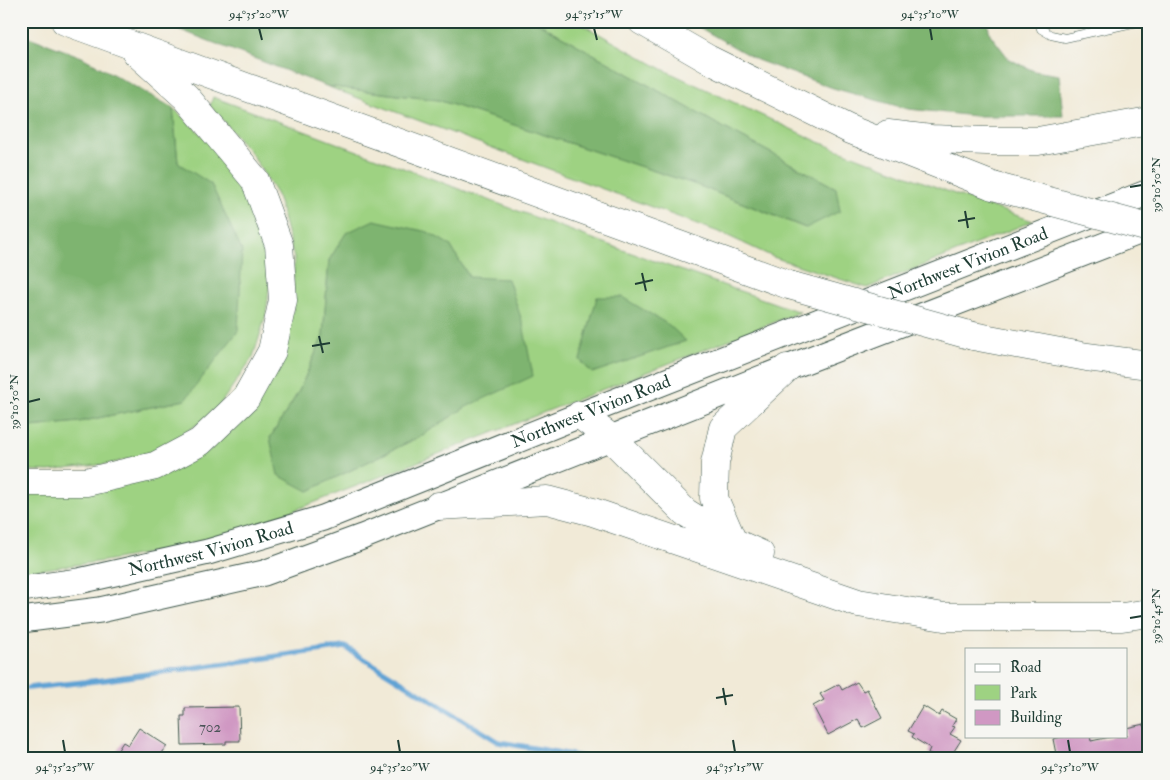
<svg xmlns="http://www.w3.org/2000/svg" width="1170" height="780" font-family="'IM FELL Double Pica',serif">
	<rect width="100%" height="100%" fill="#f6f6f2"/>
	<filter id="ink" filterUnits="userSpaceOnUse"><feTurbulence type="fractalNoise" baseFrequency=".02" numOctaves="2"/><feDisplacementMap in="SourceGraphic" scale="10" xChannelSelector="R" yChannelSelector="G"/><feConvolveMatrix kernelMatrix="1 2 1 2 8 2 1 2 1" color-interpolation-filters="sRGB"/></filter>
	<filter id="wash" filterUnits="userSpaceOnUse"><feTurbulence type="fractalNoise" baseFrequency=".0096" numOctaves="4" result="noise"/><feDisplacementMap in="SourceGraphic" scale="20" xChannelSelector="R" yChannelSelector="G"/><feGaussianBlur stdDeviation="1.12" result="paint"/><feColorMatrix in="noise" values="0 0 0 0 0 0 0 0 0 0 0 0 0 0 0 0 0 1.4 0 .05"/><feComposite in="paint" operator="in"/></filter>
	<g filter="url(#wash)">
		<rect width="100%" height="100%" fill="#f1ead7"/>
		<path fill="#9ed282" stroke="#5e885b" fill-rule="evenodd" d="M 535,21 L 576,21 L 664,70 L 821,143 L 960,196 L 1033,221 L 867,288 L 773,257 L 724,234 L 326,86 L 438,100 L 697,185 L 805,228 L 836,188 L 717,124 Z
			M 213,97 L 620,249 L 800,312 L 252,527 L 170,549 L 105,561 L 21,572 L 21,494 L 184,465 L 293,311 L 294,258 L 277,195 L 251,153 L 210,106 ZM 450,245 L 469,277 L 466,407 L 421,436 L 308,491 L 270,438 L 299,391 L 323,336 L 329,260 ZM 593,317 L 592,373 L 581,360 Z
			M 173,108 L 217,149 L 245,189 L 263,229 L 271,272 L 266,315 L 253,357 L 214,413 L 161,449 L 114,463 L 49,471 L 21,470 L 21,428 L 79,422 L 185,400 L 178,163 Z"/>
		<path fill="#7eb470" stroke="#4e7852" d="M 157,21 L 535,21 L 717,124 L 836,188 L 840,211 L 806,228 L 697,185 L 438,100 L 326,86 Z
			M 688,21 L 987,21 L 990,34 L 1009,59 L 1034,71 L 1059,75 L 1063,116 L 975,116 L 908,109 L 833,88 L 757,60 Z
			M 21,34 L 82,57 L 173,108 L 178,163 L 211,184 L 242,251 L 238,331 L 185,400 L 79,422 L 21,428 Z
			M 374,220 L 428,232 L 450,245 L 469,277 L 508,279 L 523,324 L 533,376 L 466,407 L 421,436 L 308,491 L 278,475 L 270,438 L 299,391 L 323,336 L 329,260 L 346,233 Z
			M 597,297 L 622,297 L 669,325 L 686,341 L 592,373 L 580,360 Z"/>
		<g fill="none" stroke-linecap="round" stroke-linejoin="round">
			<path stroke="#60a3d4" stroke-width="5.5" d="M 28,688 L 104,680 L 345,647 L 499,742 L 594,759"/>
		</g>
		<g id="blocks">
			<path fill="#d098c3" d="M 857,682 L 863,691 L 867,689 L 882,718 L 863,728 L 858,719 L 828,735 L 813,706 L 824,700 L 820,694 L 839,684 L 842,690 Z
				M 923,706 L 939,716 L 942,711 L 956,719 L 952,726 L 955,727 L 950,734 L 961,740 L 949,759 L 937,759 L 928,753 L 930,748 L 912,737 L 914,734 L 908,731 Z
				M 239,707 L 240,741 L 226,741 L 226,744 L 182,745 L 181,716 L 185,716 L 185,708 Z
				M 1144,724 L 1144,727 L 1149,726 L 1149,750 L 1109,759 L 1057,759 L 1053,739 L 1067,736 L 1090,736 L 1091,741 L 1115,736 L 1126,736 L 1126,728 Z
				M 139,728 L 167,746 L 158,759 L 112,759 L 123,742 L 128,745 Z"/>
		</g>
	</g>
	<g filter="url(#ink)">
		<use href="#blocks" fill-opacity="0" stroke="#3e574c" stroke-width="1"/>
		<g fill="none" stroke-linecap="round" stroke-linejoin="round">
			<defs>
				<path id="lane" d="M 1040,21 L 1041,29 L 1051,35 L 1065,38 L 1142,21"/>
				<g id="primary">
					<path id="s1" d="M 21,589 L 79,581 L 208,552 L 323,518 L 580,415 L 1149,192"/>
					<path d="M 21,620 L 100,610 L 264,573 L 362,537 L 787,368 L 1149,228"/>
				</g>
				<path id="highway" d="M 65,21 L 789,285
					M 642,21 L 708,59 L 851,130 L 993,186
					M 888,134 L 931,139 L 987,141 L 1038,141 L 1149,121
					M 973,336 L 1087,357 L 1149,365
					M 580,415 L 611,438 L 685,512 L 733,542 L 760,554
					M 21,482 L 86,482 L 155,466 L 200,442 L 246,398 L 272,351 L 283,300 L 279,245 L 255,180 L 186,97 L 137,53
					M 438,506 L 547,500 L 593,512 L 858,603 L 944,617 L 1122,617 L 1149,613
					M 733,542 L 714,498 L 715,463 L 723,428 L 787,368"/>
			</defs>
			<use href="#lane" stroke="#3e574c" stroke-width="9"/>
			<use href="#primary" stroke="#3e574c" stroke-width="27"/>
			<use href="#highway" stroke="#3e574c" stroke-width="29"/>
			<use href="#lane" stroke="#fff" stroke-width="8"/>
			<use href="#primary" stroke="#fff" stroke-width="25"/>
			<use href="#highway" stroke="#fff" stroke-width="28"/>
			<defs>
				<path id="highway-bridge" d="M 993,186 L 1149,228
					M 789,285 L 973,336"/>
			</defs>
			<use href="#highway-bridge" stroke="#3e574c" stroke-width="29" stroke-linecap="butt"/>
			<use href="#highway-bridge" stroke="#fff" stroke-width="28"/>
		</g>
	</g>
	<path fill="none" stroke="#1f3d34" stroke-width="2" d="M 259,28 L 262,40M 594,28 L 597,40M 930,28 L 932,40M 1130,187 L 1142,185M 965,211 L 968,228M 958,221 L 975,218M 642,273 L 646,291M 635,284 L 653,280M 319,336 L 323,353M 312,346 L 330,343M 28,402 L 40,399M 1130,618 L 1142,616M 723,688 L 726,705M 716,698 L 733,695M 63,740 L 65,752M 398,740 L 400,752M 733,740 L 735,752M 1068,740 L 1070,752"/>
	<g text-anchor="middle" dominant-baseline="central" stroke-width="4.5" stroke-linejoin="round" paint-order="stroke">
		<g font-size="15" fill="#4b5458">
			<text x="210" y="727">702</text>
		</g>
		<g font-size="18" fill="#1f3d34" stroke="#f6f6f2">
			<text stroke="none"><textPath href="#s1" startOffset="1004">Northwest Vivion Road</textPath></text>
			<text stroke="none"><textPath href="#s1" startOffset="599">Northwest Vivion Road</textPath></text>
			<text stroke="none"><textPath href="#s1" startOffset="194">Northwest Vivion Road</textPath></text>
		</g>
	</g>
	<rect width="1170" height="780" fill="none" stroke="#f6f6f2" stroke-width="55"/>
	<rect x="965" y="648" width="162" height="90" fill="#f6f6f2" stroke="#a0aca6"/>
	<rect x="975" y="664" width="25" height="8" fill="#ffffff" stroke="#a0aca6"/>
	<text x="1010" y="672" font-size="15" fill="#1f3d34">Road</text>
	<rect x="975" y="685" width="25" height="15" fill="#9ed282" stroke="#a0aca6"/>
	<text x="1010" y="698" font-size="15" fill="#1f3d34">Park</text>
	<rect x="975" y="710" width="25" height="15" fill="#d098c3" stroke="#a0aca6"/>
	<text x="1010" y="722" font-size="15" fill="#1f3d34">Building</text>
	<rect x="28" y="28" width="1114" height="724" fill="none" stroke="#1f3d34" stroke-width="2"/>
	<g font-size="12" text-anchor="middle" fill="#1f3d34">
		<text x="259" y="18">94°35'20"W</text>
		<text x="594" y="18">94°35'15"W</text>
		<text x="930" y="18">94°35'10"W</text>
		<text transform="translate(1156 185) rotate(-90)" y="4">39°10'50"N</text>
		<text transform="translate(14 402) rotate(-90)" y="4">39°10'50"N</text>
		<text transform="translate(1156 616) rotate(-90)" y="4">39°10'45"N</text>
		<text x="65" y="771">94°35'25"W</text>
		<text x="400" y="771">94°35'20"W</text>
		<text x="735" y="771">94°35'15"W</text>
		<text x="1070" y="771">94°35'10"W</text>
	</g>
</svg>
